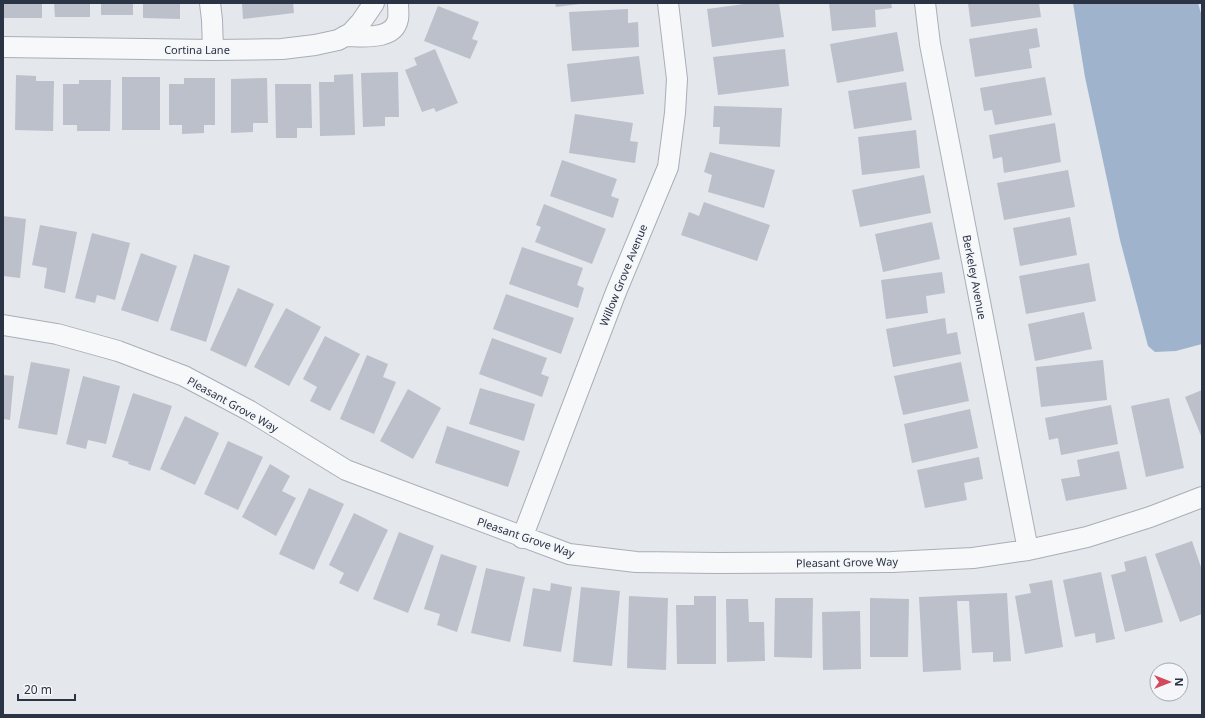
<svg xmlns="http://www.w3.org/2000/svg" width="1205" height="718" font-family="'Noto Sans',sans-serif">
	<rect width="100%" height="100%" fill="#e4e7ec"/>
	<path fill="#9fb4cc" d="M 1073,3 L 1198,3 L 1202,17 L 1202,344 L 1176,351 L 1155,352 L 1148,346 L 1120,240 L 1085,77 Z"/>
	<path fill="#bbc0ca" d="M 3,3 L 42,3 L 42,18 L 3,18 Z
		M 54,3 L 90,3 L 90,17 L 55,17 Z
		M 101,3 L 133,3 L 133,15 L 101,15 Z
		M 143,3 L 180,3 L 180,19 L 143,18 Z
		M 242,3 L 293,3 L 294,13 L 243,19 Z
		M 555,3 L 580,3 L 580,4 L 556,7 Z
		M 752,3 L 779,3 L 784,37 L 712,47 L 707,9 Z
		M 829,3 L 891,3 L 892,8 L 875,10 L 876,27 L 832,31 Z
		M 968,3 L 1039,3 L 1041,17 L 971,27 Z
		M 438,6 L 479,22 L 472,39 L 478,41 L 470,59 L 424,41 Z
		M 628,9 L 628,23 L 638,22 L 639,47 L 572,51 L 569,12 Z
		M 1037,28 L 1040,47 L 1029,49 L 1032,68 L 975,77 L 969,39 Z
		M 897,32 L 904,71 L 837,83 L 830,44 Z
		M 435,49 L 458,103 L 436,112 L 434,108 L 422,112 L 405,70 L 417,65 L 414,58 Z
		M 785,49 L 789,86 L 718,95 L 713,57 Z
		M 639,56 L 644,94 L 571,102 L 567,64 Z
		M 398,72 L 399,117 L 385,117 L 385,126 L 363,127 L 361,73 Z
		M 353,74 L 355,135 L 320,136 L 319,82 L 334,82 L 334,75 Z
		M 16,75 L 36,76 L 36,81 L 54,81 L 53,131 L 15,130 Z
		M 122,77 L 160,77 L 160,130 L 122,130 Z
		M 1045,77 L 1052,115 L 995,125 L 992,110 L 984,111 L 980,88 Z
		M 184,78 L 215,78 L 215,125 L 204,125 L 204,133 L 182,134 L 182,125 L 169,125 L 169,84 L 184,84 Z
		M 267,78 L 268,123 L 253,123 L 253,132 L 231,133 L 231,79 Z
		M 79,80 L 111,80 L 110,131 L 77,131 L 77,125 L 63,125 L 63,84 L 79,84 Z
		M 906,82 L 912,120 L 854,129 L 848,91 Z
		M 275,84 L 311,84 L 312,128 L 297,128 L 297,138 L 276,138 Z
		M 714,106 L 782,108 L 780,147 L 719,144 L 720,127 L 713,127 Z
		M 575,114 L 633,123 L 630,141 L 638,142 L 635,163 L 569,153 Z
		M 1055,123 L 1061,162 L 1004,173 L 1002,157 L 993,159 L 989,135 Z
		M 916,130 L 920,168 L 862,175 L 858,137 Z
		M 710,152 L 775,170 L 764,208 L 708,192 L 712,175 L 704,172 Z
		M 562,160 L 617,179 L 611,196 L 619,199 L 613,218 L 550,196 Z
		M 1068,170 L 1075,207 L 1004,220 L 997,183 Z
		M 924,175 L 931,213 L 860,227 L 852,190 Z
		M 704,202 L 770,225 L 757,261 L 681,235 L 689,212 L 699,216 Z
		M 544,204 L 606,229 L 592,264 L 535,242 L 541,227 L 536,225 Z
		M 3,216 L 26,219 L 20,278 L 3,276 Z
		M 1070,217 L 1077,255 L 1020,266 L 1013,228 Z
		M 932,222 L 940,259 L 883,272 L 875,234 Z
		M 40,225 L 77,232 L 65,293 L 44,288 L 47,268 L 32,265 Z
		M 92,233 L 130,243 L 115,300 L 97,295 L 95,303 L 75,298 Z
		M 522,247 L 583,268 L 577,285 L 584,288 L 578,308 L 509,284 Z
		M 141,253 L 177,266 L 158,322 L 121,310 Z
		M 194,254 L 230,266 L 206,342 L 170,330 Z
		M 1089,263 L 1096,301 L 1026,314 L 1019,276 Z
		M 942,272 L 945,293 L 926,296 L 928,313 L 886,319 L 881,280 Z
		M 238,288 L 274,304 L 246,367 L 210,350 Z
		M 506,294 L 574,318 L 561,354 L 493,329 Z
		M 286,308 L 321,327 L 289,386 L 254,367 Z
		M 1084,312 L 1092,349 L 1035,361 L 1028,324 Z
		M 945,318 L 947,334 L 957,332 L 961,354 L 893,367 L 886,329 Z
		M 325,336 L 360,354 L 330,411 L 310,401 L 317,387 L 303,379 Z
		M 492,338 L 547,358 L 541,374 L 549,377 L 542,397 L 479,374 Z
		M 367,355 L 388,364 L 383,377 L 396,382 L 374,434 L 340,419 Z
		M 1103,360 L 1107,400 L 1041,407 L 1036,367 Z
		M 31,362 L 70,369 L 57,435 L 18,428 Z
		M 961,362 L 969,401 L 903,415 L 894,376 Z
		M 3,375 L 14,376 L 10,420 L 3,419 Z
		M 83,376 L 120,386 L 106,444 L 88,440 L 86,449 L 66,444 Z
		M 480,388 L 535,404 L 524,441 L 469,424 Z
		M 408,389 L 441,408 L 413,459 L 380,441 Z
		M 1202,390 L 1202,438 L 1185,397 Z
		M 133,393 L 172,406 L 150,471 L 128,464 L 129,462 L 112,457 Z
		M 1169,398 L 1184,468 L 1146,477 L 1131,406 Z
		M 1111,405 L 1118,444 L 1061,455 L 1058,438 L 1049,440 L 1045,418 Z
		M 970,409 L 978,448 L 912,463 L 904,424 Z
		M 185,416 L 219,433 L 195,485 L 160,469 Z
		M 447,426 L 520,451 L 508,487 L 435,463 Z
		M 228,441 L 263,457 L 238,510 L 204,494 Z
		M 1119,451 L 1127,489 L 1066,501 L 1061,479 L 1080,476 L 1077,460 Z
		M 979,457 L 983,479 L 964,483 L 967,500 L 925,508 L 917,470 Z
		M 270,464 L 290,476 L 282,491 L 296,498 L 276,536 L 242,517 Z
		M 309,488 L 344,504 L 314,570 L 279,554 Z
		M 354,513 L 388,530 L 358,592 L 339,583 L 344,573 L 329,565 Z
		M 399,532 L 434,546 L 408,613 L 373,599 Z
		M 1192,541 L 1202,570 L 1202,614 L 1180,622 L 1155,554 Z
		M 441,554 L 477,566 L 457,632 L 437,625 L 440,614 L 424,609 Z
		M 1146,556 L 1163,622 L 1125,632 L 1111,575 L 1126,571 L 1124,562 Z
		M 486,568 L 525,577 L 510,642 L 471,633 Z
		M 1101,572 L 1115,639 L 1096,643 L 1095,633 L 1075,637 L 1063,580 Z
		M 1052,580 L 1063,647 L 1025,654 L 1015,596 L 1031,593 L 1029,584 Z
		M 551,583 L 572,587 L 561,652 L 523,646 L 533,588 L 550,591 Z
		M 581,587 L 620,591 L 612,666 L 573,662 Z
		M 1007,593 L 1011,661 L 993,662 L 993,652 L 972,653 L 969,601 L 957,601 L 961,670 L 923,672 L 919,597 Z
		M 629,596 L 668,598 L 666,670 L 627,668 Z
		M 694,596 L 716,596 L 716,664 L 677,664 L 676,605 L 694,605 Z
		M 775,598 L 813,598 L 812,658 L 774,657 Z
		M 870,598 L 909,599 L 908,657 L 870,657 Z
		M 726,599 L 748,599 L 749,622 L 764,622 L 765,661 L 727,662 Z
		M 860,611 L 861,669 L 823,670 L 822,612 Z"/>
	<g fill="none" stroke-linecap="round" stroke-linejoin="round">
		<defs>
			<path id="minor" d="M 210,3 L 212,20 L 213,50
				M 925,3 L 930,44 L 1028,550
				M 345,36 C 362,36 394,41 398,19 C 399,14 398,8 398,3
				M 3,47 L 213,50 L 282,49 L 315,45 L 338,40 L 351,33 L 361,22 L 374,3
				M 3,325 L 57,334 L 118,351 L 184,376 L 250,411 L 346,470 L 569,554 L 636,562 L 718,563 L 892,562 L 973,558 L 1028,550 L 1087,537 L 1150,517 L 1202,497
				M 522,538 L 616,292 L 668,167 L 675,113 L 677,79 L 668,3"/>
		</defs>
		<use href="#minor" stroke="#a9aeb7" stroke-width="22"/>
		<use href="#minor" stroke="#f7f8fa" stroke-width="20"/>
	</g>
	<g text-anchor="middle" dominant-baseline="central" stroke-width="3.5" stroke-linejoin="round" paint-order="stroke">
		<g font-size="11" fill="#2b3445" stroke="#f4f6f9">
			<text x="197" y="49">Cortina Lane</text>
			<text transform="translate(623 275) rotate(-68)">Willow Grove Avenue</text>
			<text transform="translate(975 277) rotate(79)">Berkeley Avenue</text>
			<text transform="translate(233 404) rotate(29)">Pleasant Grove Way</text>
			<text transform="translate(526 537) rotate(19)">Pleasant Grove Way</text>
			<text transform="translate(847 562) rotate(-1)">Pleasant Grove Way</text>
		</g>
	</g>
	<rect width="1205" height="718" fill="none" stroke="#2b3445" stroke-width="8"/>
	<g transform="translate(1169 682) rotate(90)"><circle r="19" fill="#f4f6f9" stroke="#a4a8b1"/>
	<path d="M0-3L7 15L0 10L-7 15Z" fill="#d1495b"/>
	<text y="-6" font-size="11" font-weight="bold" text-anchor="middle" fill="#2b3445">N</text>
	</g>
	<path d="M18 694v6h57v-6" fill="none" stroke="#2b3445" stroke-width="2"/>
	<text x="24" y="694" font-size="12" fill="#2b3445" stroke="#f4f6f9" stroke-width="3" paint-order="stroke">20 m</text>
</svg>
